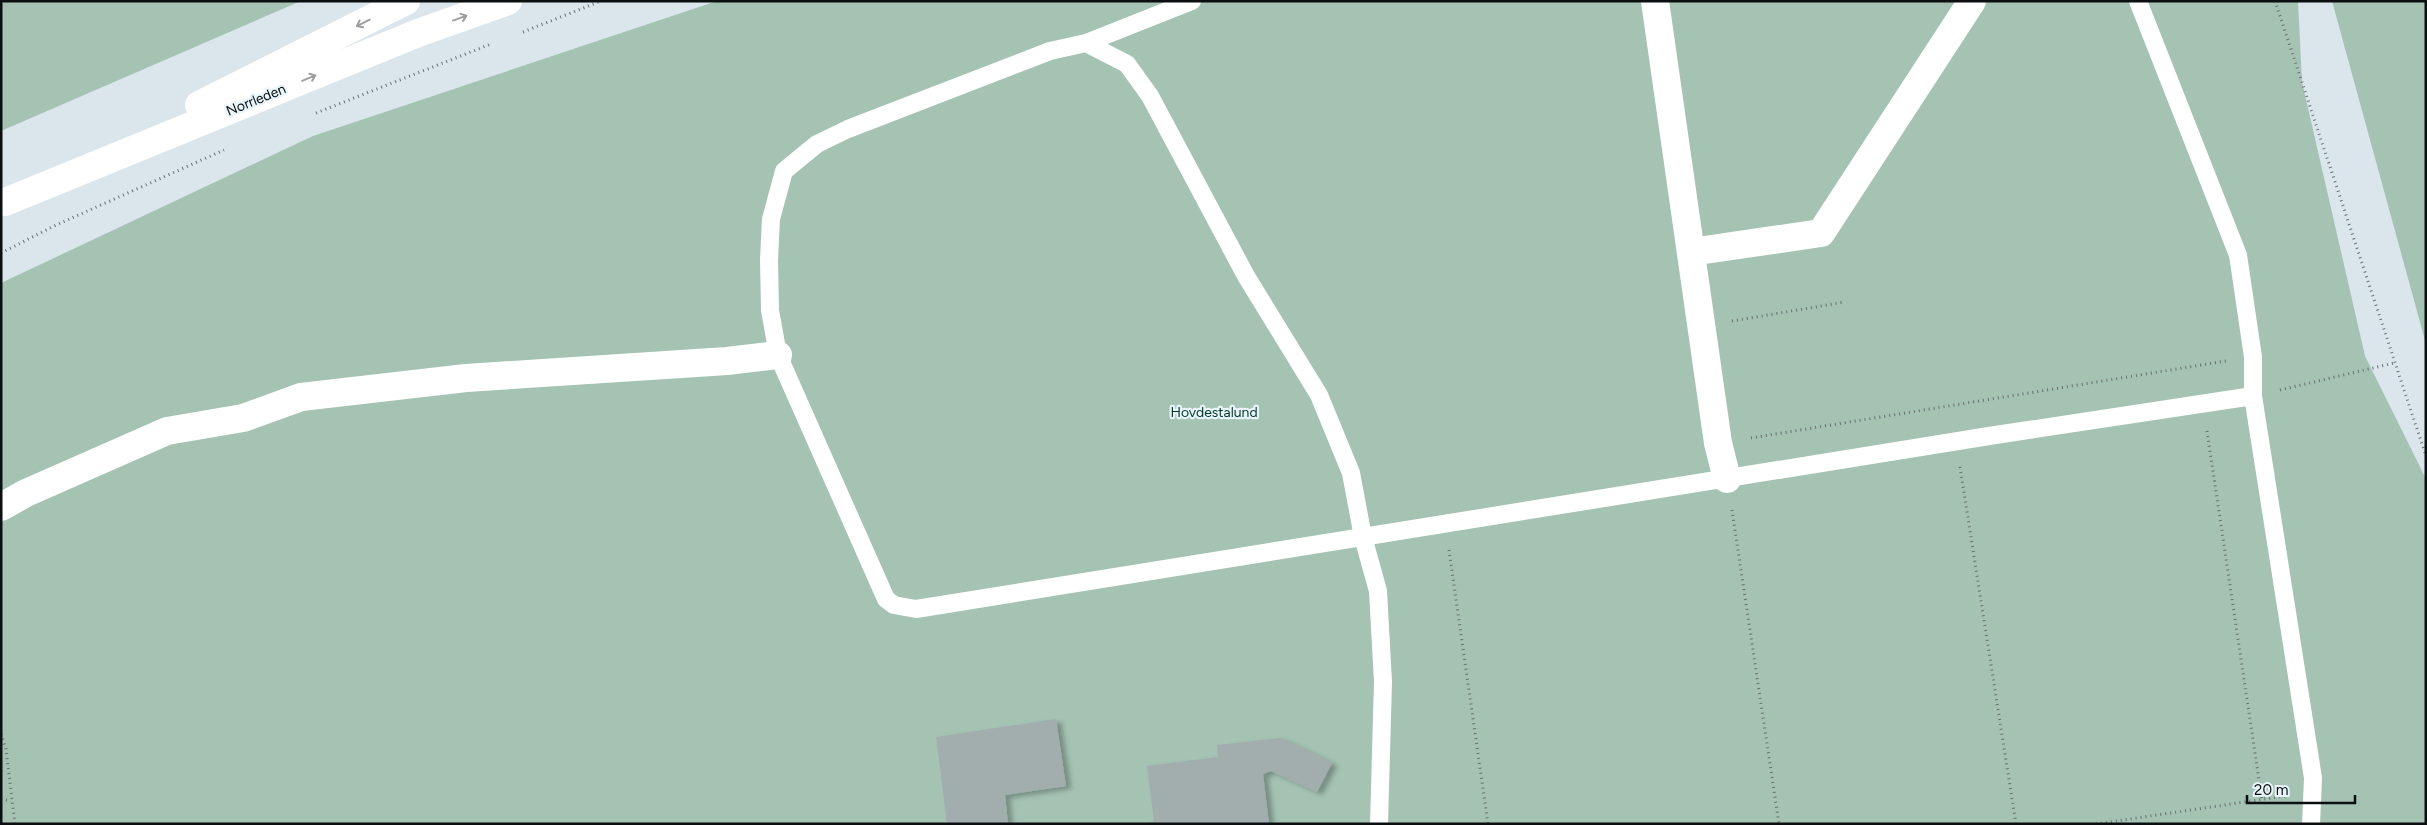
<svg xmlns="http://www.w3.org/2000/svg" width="2427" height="825" font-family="Figtree,sans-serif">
	<defs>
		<filter id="shadow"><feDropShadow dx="5.5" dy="3" stdDeviation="2.5" flood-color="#0004"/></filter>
	</defs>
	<rect width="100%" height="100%" fill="#dae6eb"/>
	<path fill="#a4c3b3" d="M 1,1 L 301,1 L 1,131 Z
		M 717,1 L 2298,1 L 2302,82 L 2365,356 L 2426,479 L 2426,824 L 1,824 L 1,283 L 313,136 Z
		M 2332,1 L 2426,1 L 2426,344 Z"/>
	<path fill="#a1aead" filter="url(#shadow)" d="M 1056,719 L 1066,786 L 1005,795 L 1008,824 L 947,824 L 936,737 Z
		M 1281,738 L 1332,763 L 1317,792 L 1271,771 L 1263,774 L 1269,824 L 1144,824 L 1154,821 L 1147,766 L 1218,757 L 1217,745 Z"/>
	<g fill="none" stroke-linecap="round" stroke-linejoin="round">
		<path stroke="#687073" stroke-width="3" stroke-dasharray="1 4" stroke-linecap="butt" d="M 2275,1 L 2426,456
			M 523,32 L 601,1
			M 316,113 L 491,44
			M 1,253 L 54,226 L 224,150
			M 1732,321 L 1845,302
			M 2280,390 L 2394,363
			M 2207,431 L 2262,800
			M 1751,438 L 2226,361
			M 1960,467 L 2016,824
			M 1732,510 L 1779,824
			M 1449,550 L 1488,824
			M 1,734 L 6,749 L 15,824
			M 1,799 L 11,801
			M 2096,824 L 2285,796"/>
		<path stroke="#fff" stroke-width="18" d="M 1192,1 L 1086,43 L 1050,51 L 848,129 L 817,144 L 784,171 L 771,219 L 769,260 L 770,310 L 778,355 L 886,599 L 894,605 L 916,609 L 1989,436 L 2253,396
			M 2138,1 L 2238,255 L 2253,357 L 2253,396 L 2313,778 L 2311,824
			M 1086,43 L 1127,64 L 1150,96 L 1246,276 L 1319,395 L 1351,473 L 1363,537 L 1378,591 L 1383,682 L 1379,824"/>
		<path stroke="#fff" stroke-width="28" d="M 1655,1 L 1718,443 L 1727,479
			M 1691,252 L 1821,233 L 1972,1
			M 1,507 L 26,493 L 167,431 L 243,418 L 301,397 L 466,378 L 727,361 L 778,355"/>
		<path stroke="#fff" stroke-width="28" d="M 199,105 L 406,1
			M 5,202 L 418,33 L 508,1"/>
	</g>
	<defs><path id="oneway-shaft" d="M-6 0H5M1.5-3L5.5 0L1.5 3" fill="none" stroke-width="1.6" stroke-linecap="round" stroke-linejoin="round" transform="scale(1.25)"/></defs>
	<g stroke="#9d9f9f">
		<use href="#oneway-shaft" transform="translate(460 18) rotate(-20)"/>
		<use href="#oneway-shaft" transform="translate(363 23) rotate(153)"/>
		<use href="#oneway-shaft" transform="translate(309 78) rotate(-22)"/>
	</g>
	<g text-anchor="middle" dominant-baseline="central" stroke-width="4.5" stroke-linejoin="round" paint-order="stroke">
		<g font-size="14" fill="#0b0f10" stroke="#e7f4f9">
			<text transform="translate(256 100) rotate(-22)">Norrleden</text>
		</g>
		<g font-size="14" fill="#003824" stroke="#e7f4f9">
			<text x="1214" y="412">Hovdestalund</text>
		</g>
	</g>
	<rect width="2427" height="825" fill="none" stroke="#0b0f10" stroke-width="5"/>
	<path d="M2247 795v8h108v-8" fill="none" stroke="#0b0f10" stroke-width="2.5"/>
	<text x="2254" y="795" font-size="15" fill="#0b0f10" stroke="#e7f4f9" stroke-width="4" paint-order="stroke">20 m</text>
</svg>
